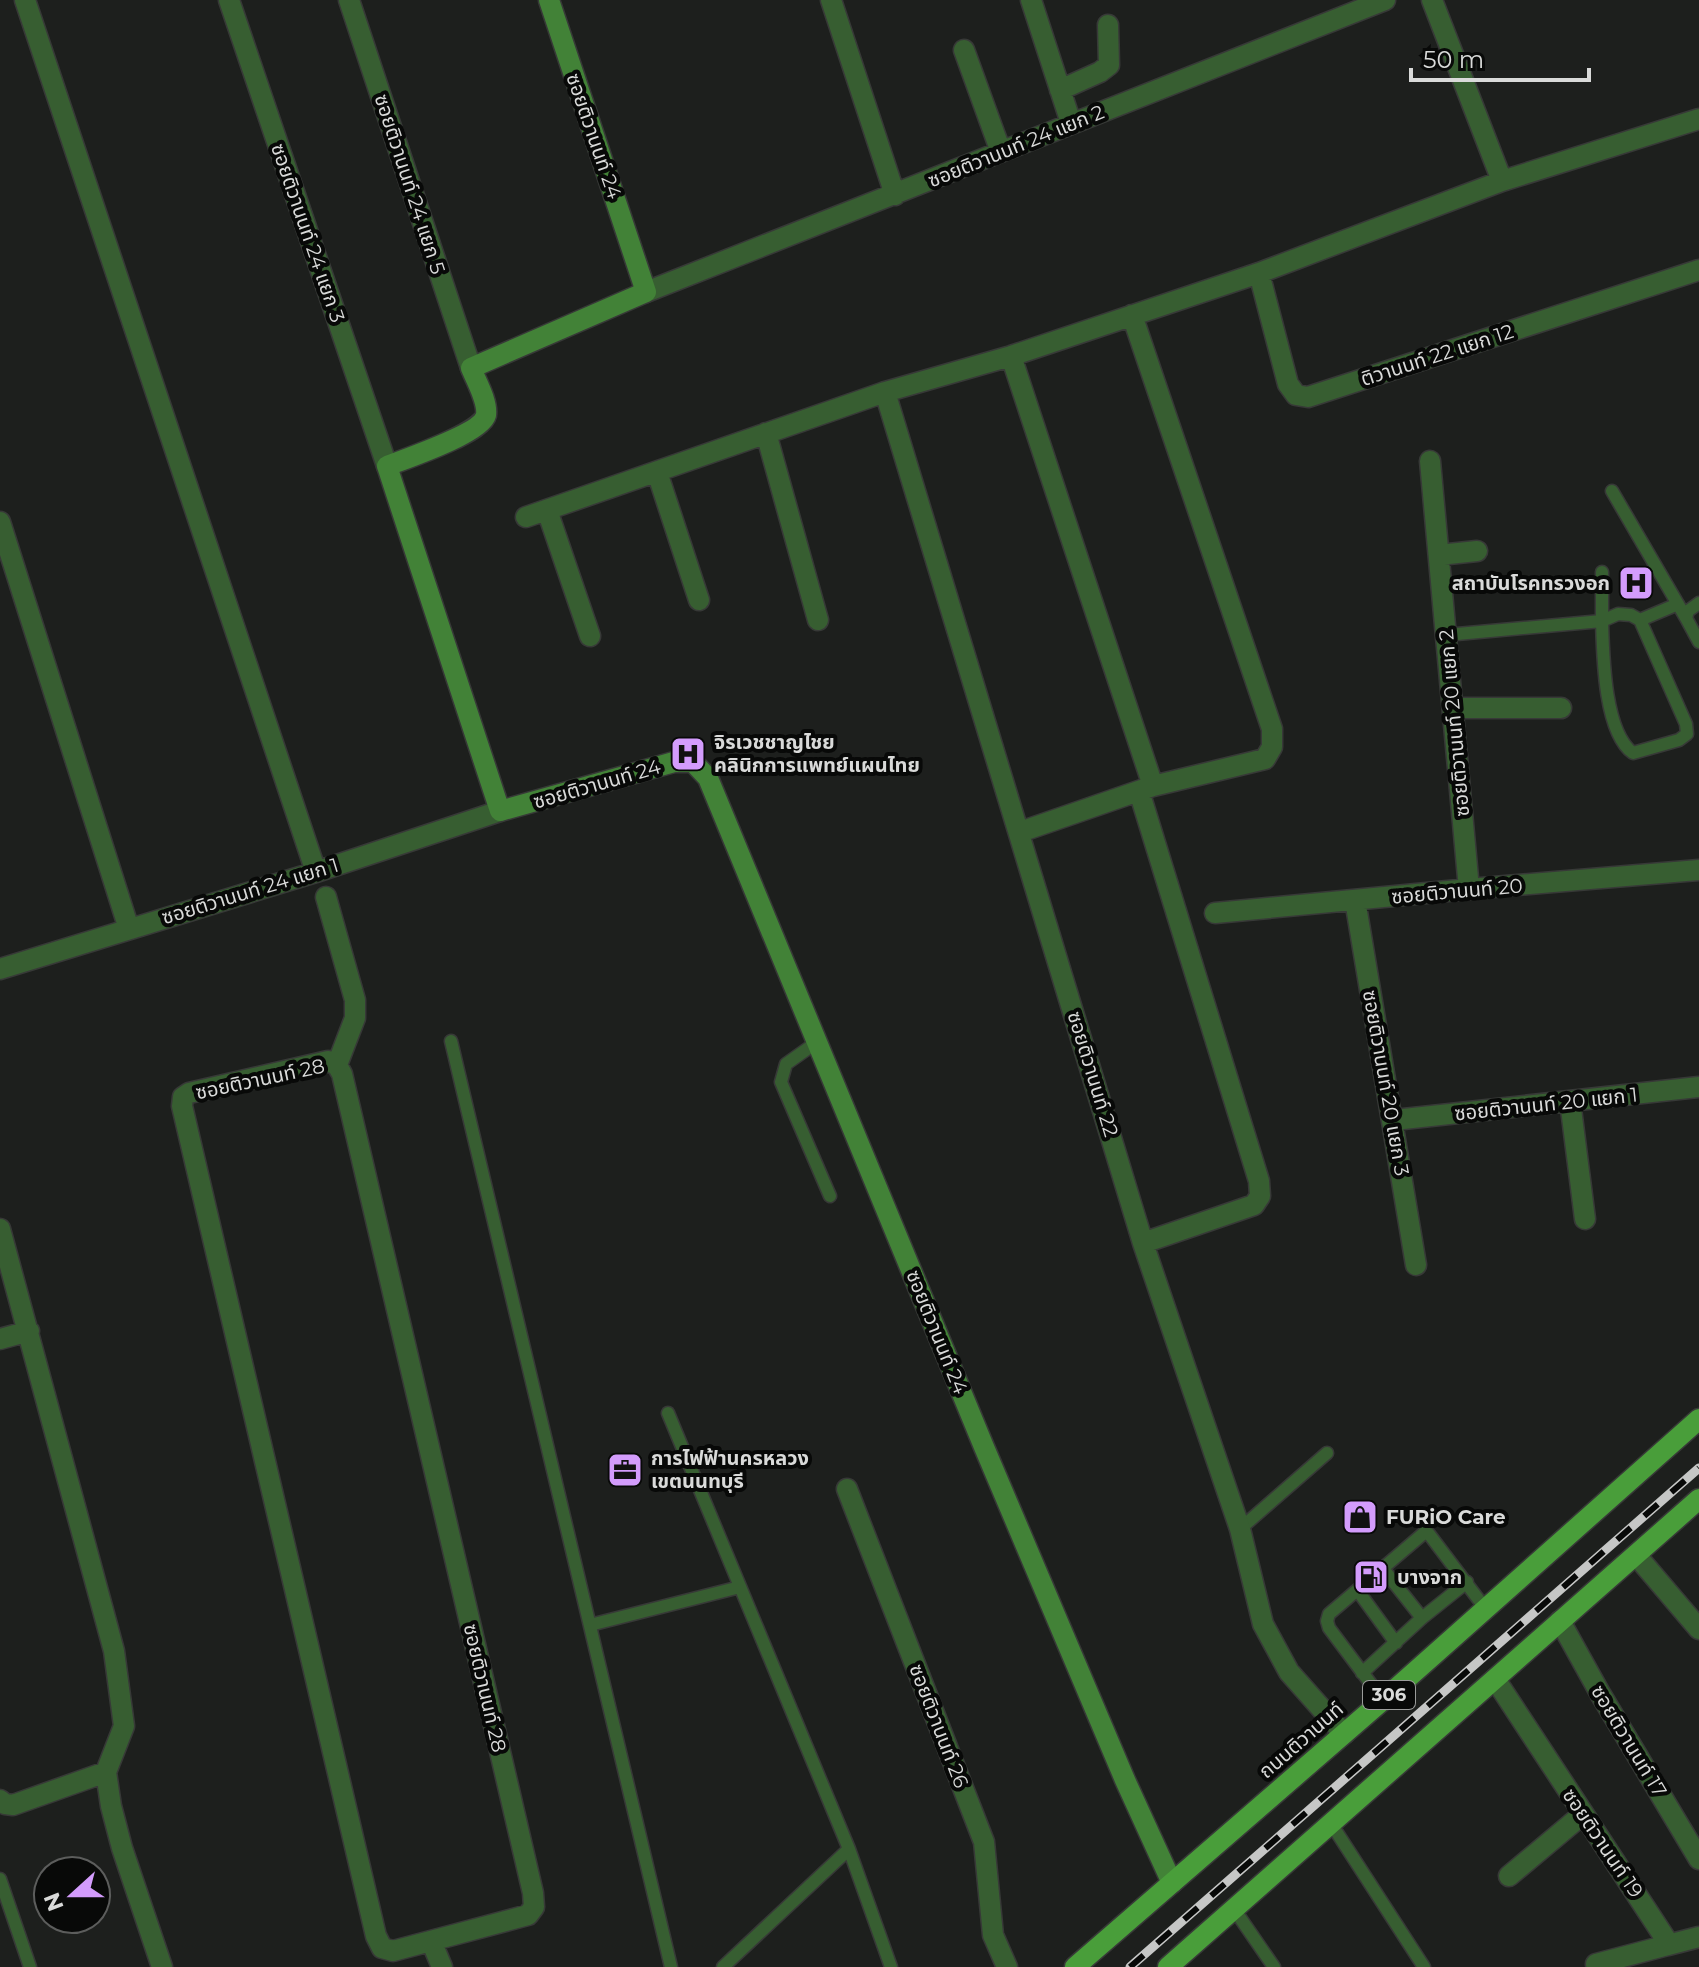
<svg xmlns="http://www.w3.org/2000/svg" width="1699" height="1967" font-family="Montserrat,'Noto Sans Thai',sans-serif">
	<rect width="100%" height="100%" fill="#1d1f1d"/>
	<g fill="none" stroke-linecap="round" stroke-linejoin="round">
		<defs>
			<path id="lane" d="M 1612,491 L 1686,618
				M 1699,603 L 1688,611 L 1686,618 L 1699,642
				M 1618,614 L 1631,615 L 1640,620 L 1686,724 L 1687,734 L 1679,740 L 1633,753 C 1604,732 1603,655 1602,621 Z
				M 1640,620 L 1678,604
				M 1446,635 L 1602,621 L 1602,572
				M 451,1041 L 671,1967
				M 817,1042 L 786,1064 L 781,1082 L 830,1196
				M 668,1413 L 849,1849 L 891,1967
				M 1240,1529 L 1327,1453
				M 1384,1570 L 1422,1618
				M 1358,1591 L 1396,1643
				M 590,1625 L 740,1587
				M 1362,1673 L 1422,1618 L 1467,1582
				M 1383,1700 L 1329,1628 L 1327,1621 L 1329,1614 L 1424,1533 L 1429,1534 L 1485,1608
				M 1332,1825 L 1424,1967
				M 0,1879 L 30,1967
				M 1234,1909 L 1274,1967
				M 723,1967 L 849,1849"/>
			<path id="street" d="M 25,0 L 316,872
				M 229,0 L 387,466
				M 349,0 L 471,368
				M 831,0 L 895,195
				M 1031,0 L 1071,123
				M 1432,0 L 1502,181
				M 964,50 L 1001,152
				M 1060,90 L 1100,72 L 1109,65 L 1108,25
				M 1259,273 L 1288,384 L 1296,395 L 1308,397 L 1699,270
				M 646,292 L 1385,0
				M 1011,356 L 1153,786
				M 885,392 L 1143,1243 L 1240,1529 L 1263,1624 L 1289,1672 L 1344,1734
				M 766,433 L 818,620
				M 1430,461 L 1469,889
				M 657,472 L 699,600
				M 547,510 L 590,636
				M 526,517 L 885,392 L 1011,356 L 1259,273 L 1502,181 L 1699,119
				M 0,522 L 129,929
				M 1439,555 L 1477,551
				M 1453,708 L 1561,708
				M 1139,791 L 1259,1181 L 1260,1196 L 1254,1205 L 1143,1243
				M 1020,832 L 1153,786 L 1265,759 L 1272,747 L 1272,729 L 1132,315
				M 326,897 L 355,1000 L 355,1018 L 337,1065
				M 1355,900 L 1416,1265
				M 1215,913 L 1469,889 L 1699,870
				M 0,969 L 316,872 L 500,811
				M 328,1061 L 337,1065 L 342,1074 L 533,1893 L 534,1907 L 528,1915 L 393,1951 L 382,1948 L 376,1936 L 182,1106 L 183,1097 L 189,1093 Z
				M 1570,1101 L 1585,1219
				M 1394,1120 L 1699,1087
				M 0,1229 L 114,1651 L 124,1726 L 106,1772 L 111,1806 L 122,1848 L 162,1967
				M 0,1339 L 29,1331
				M 847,1489 L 984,1842 L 993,1935 L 1007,1967
				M 1636,1555 L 1699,1629
				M 1560,1621 L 1601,1695 L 1699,1859
				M 1495,1679 L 1667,1941 L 1668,1945 L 1596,1964
				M 0,1800 L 5,1804 L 13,1805 L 106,1772
				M 1509,1876 L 1583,1814
				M 432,1943 L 442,1967
				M 1668,1945 L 1699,1937"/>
			<path id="secondary" d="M 549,0 L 646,292 L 471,368 C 476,381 488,401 486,415 C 482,433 405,459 387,466 L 500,811 L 674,762 L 693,762 L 708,778 L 984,1447 L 1125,1780 L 1172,1883"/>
			<path id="primary" d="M 1075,1967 L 1383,1700 L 1699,1419
				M 1168,1967 L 1699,1499"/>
		</defs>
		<use href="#lane" stroke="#373937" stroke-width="15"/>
		<use href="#street" stroke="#373937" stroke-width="23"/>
		<use href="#secondary" stroke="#373937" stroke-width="23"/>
		<use href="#primary" stroke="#373937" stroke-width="23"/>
		<use href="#lane" stroke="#375e31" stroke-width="12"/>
		<use href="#street" stroke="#375e31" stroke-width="20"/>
		<use href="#secondary" stroke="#428237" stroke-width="20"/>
		<use href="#primary" stroke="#499e3a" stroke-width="20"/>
		<defs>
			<path id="rail" d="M 1130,1967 L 1699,1468"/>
		</defs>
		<use href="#rail" stroke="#c6c7c6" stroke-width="9"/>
		<use href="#rail" stroke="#080908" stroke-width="6" stroke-dasharray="18" stroke-linecap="butt"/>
	</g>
	<defs>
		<symbol id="hospital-square" viewBox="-11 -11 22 22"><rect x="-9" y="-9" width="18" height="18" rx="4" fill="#d39cfc" stroke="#080908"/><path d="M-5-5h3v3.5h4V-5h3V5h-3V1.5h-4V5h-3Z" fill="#111"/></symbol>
		<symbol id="office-square" viewBox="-11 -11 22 22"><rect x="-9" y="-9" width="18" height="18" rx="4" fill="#d39cfc" stroke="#080908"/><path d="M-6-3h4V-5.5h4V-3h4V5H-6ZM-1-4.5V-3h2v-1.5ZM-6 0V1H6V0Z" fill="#111"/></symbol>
		<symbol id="shop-square" viewBox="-11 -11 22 22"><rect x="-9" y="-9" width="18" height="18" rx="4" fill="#d39cfc" stroke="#080908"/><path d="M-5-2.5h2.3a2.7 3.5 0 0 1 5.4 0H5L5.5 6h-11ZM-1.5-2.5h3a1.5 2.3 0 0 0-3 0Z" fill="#111"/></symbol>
		<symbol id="fuel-square" viewBox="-11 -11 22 22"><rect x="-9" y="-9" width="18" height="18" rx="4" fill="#d39cfc" stroke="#080908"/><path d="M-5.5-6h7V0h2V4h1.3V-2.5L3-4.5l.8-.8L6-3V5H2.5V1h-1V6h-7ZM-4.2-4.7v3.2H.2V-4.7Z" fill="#111"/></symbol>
	</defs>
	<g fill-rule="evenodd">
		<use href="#hospital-square" x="1616" y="563" width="40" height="40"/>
		<use href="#hospital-square" x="668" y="734" width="40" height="40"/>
		<use href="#office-square" x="605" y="1450" width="40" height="40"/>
		<use href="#shop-square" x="1340" y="1497" width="40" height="40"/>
		<use href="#fuel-square" x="1351" y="1557" width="40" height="40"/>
	</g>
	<g text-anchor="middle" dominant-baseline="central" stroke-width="8" stroke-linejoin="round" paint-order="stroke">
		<rect fill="#080908" stroke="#9a9b9a" stroke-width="2" x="1363" y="1681" width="52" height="28" rx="6"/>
		<g font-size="18" font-weight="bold" fill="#d9dad9">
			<text x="1389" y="1695">306</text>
		</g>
		<g font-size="20" fill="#d9dad9" stroke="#080908">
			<text transform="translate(594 136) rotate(71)">ซอยติวานนท์ 24</text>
			<text transform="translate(1016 146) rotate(-22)">ซอยติวานนท์ 24 แยก 2</text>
			<text transform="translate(410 184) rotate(72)">ซอยติวานนท์ 24 แยก 5</text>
			<text transform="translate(308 233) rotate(71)">ซอยติวานนท์ 24 แยก 3</text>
			<text transform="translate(1437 355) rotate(-18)">ติวานนท์ 22 แยก 12</text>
			<text transform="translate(1454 723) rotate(-95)">ซอยติวานนท์ 20 แยก 2</text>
			<text transform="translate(597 784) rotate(-16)">ซอยติวานนท์ 24</text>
			<text transform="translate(250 891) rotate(-17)">ซอยติวานนท์ 24 แยก 1</text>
			<text transform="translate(1457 891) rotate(-5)">ซอยติวานนท์ 20</text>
			<text transform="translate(1093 1074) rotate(73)">ซอยติวานนท์ 22</text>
			<text transform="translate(260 1079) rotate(-12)">ซอยติวานนท์ 28</text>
			<text transform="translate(1386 1083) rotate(80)">ซอยติวานนท์ 20 แยก 3</text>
			<text transform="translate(1546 1104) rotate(-6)">ซอยติวานนท์ 20 แยก 1</text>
			<text transform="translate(937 1332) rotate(68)">ซอยติวานนท์ 24</text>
			<text transform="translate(485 1688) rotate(77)">ซอยติวานนท์ 28</text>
			<text transform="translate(939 1726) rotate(69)">ซอยติวานนท์ 26</text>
			<text transform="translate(1301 1740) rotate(-41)">ถนนติวานนท์</text>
			<text transform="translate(1629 1741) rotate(59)">ซอยติวานนท์ 17</text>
			<text transform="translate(1603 1843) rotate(56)">ซอยติวานนท์ 19</text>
		</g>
		<g font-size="20" font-weight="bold" fill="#d9dad9" stroke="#080908" text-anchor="start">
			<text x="1610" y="583" text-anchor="end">สถาบันโรคทรวงอก</text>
			<text x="714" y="742">จิรเวชชาญไชย<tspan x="714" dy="23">คลินิกการแพทย์แผนไทย</tspan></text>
			<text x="651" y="1458">การไฟฟ้านครหลวง<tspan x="651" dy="23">เขตนนทบุรี</tspan></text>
			<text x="1386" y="1517">FURiO Care</text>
			<text x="1397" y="1577">บางจาก</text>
		</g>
	</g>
	<g transform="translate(72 1895) rotate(249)"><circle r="38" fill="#080908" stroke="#5c5d5c" stroke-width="2"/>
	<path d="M0-6L14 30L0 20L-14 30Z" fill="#d39cfc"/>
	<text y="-12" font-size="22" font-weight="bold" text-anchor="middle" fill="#d9dad9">N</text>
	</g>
	<path d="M1411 68v12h178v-12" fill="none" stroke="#d9dad9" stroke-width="4"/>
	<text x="1423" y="68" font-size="24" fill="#d9dad9" stroke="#080908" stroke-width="6" paint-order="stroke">50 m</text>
</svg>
